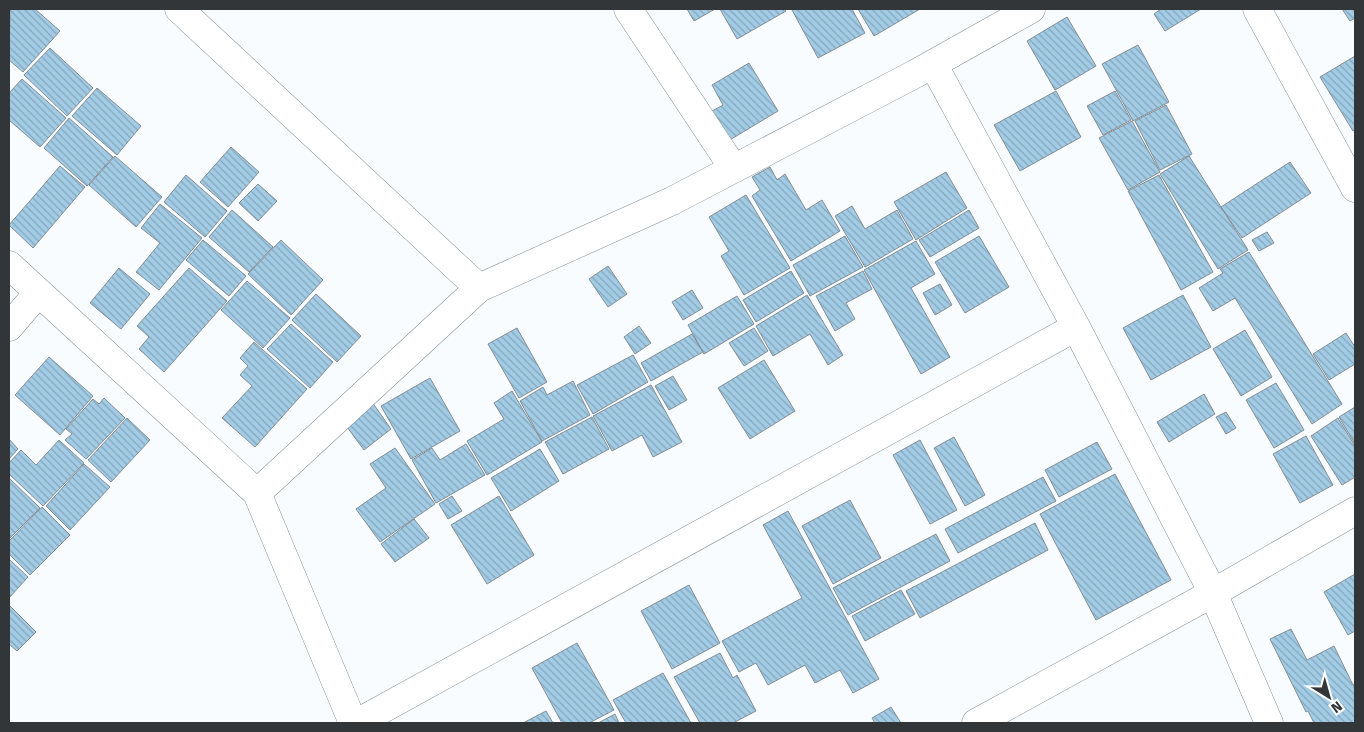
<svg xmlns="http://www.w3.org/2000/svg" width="1364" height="732" font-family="'Fira Sans',sans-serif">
	<defs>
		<pattern id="building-back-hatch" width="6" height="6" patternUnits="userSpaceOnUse" patternTransform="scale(1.25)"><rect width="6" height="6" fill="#a2cce6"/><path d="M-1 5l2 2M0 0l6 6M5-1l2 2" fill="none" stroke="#85a6bb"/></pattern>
	</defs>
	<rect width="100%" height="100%" fill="#f8fcff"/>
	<path fill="url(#building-back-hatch)" stroke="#858f95" d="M 10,9 L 35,9 L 60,31 L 23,72 L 9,60 Z
		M 687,9 L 715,9 L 694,21 Z
		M 720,9 L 784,9 L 786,11 L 737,39 Z
		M 794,9 L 852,9 L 865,33 L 818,58 L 792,10 Z
		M 858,9 L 920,9 L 874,36 Z
		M 1161,9 L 1201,9 L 1165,31 L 1154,14 Z
		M 1342,9 L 1355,9 L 1355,18 L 1350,21 Z
		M 1067,17 L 1096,66 L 1055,90 L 1027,41 Z
		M 1138,45 L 1169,102 L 1133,121 L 1102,64 Z
		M 50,48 L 93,88 L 67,116 L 24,75 Z
		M 1355,56 L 1355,130 L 1353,131 L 1320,77 Z
		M 749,63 L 778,111 L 723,144 L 705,115 L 723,105 L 712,85 Z
		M 22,79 L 66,118 L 40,147 L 9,120 L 9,93 Z
		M 97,88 L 141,126 L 117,155 L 72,116 Z
		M 1056,91 L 1081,137 L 1020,171 L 994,125 Z
		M 1115,91 L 1131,120 L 1103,135 L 1087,106 Z
		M 1166,105 L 1192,154 L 1160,170 L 1135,121 Z
		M 69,118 L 113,157 L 87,186 L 44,148 Z
		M 1132,121 L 1160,172 L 1128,190 L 1099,138 Z
		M 231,147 L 259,172 L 228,207 L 200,182 Z
		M 115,156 L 162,197 L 136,227 L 89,185 Z
		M 1189,156 L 1248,250 L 1218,269 L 1160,174 Z
		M 1290,162 L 1311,193 L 1242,238 L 1221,207 Z
		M 60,166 L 85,187 L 33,248 L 9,225 Z
		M 770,167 L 777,180 L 785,174 L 806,210 L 822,200 L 840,231 L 791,261 L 752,196 L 760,190 L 752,177 Z
		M 946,172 L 967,208 L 916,240 L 894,202 Z
		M 186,175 L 227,211 L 205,237 L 164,202 Z
		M 1159,175 L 1213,272 L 1181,290 L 1128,191 Z
		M 258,184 L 277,201 L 258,221 L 239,203 Z
		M 746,195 L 790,268 L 744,295 L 721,256 L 729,251 L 709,217 Z
		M 160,204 L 202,238 L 159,290 L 136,272 L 160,243 L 141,228 Z
		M 852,206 L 865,229 L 897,210 L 913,239 L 865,267 L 835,216 Z
		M 232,210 L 273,247 L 249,272 L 209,237 Z
		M 969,210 L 979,228 L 930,257 L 919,240 Z
		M 1267,232 L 1274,243 L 1259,251 L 1252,240 Z
		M 845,236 L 863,267 L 810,296 L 793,265 Z
		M 979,236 L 1009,287 L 965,313 L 935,262 Z
		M 203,240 L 246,276 L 229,296 L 186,260 Z
		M 281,240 L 323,280 L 291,315 L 248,274 Z
		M 916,241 L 935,274 L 911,288 L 950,357 L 921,374 L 864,270 Z
		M 1249,252 L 1342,404 L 1312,424 L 1235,298 L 1213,311 L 1199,288 L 1223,273 L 1220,269 Z
		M 608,266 L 627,294 L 608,307 L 589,279 Z
		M 119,268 L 150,294 L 121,329 L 90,303 Z
		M 189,268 L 227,301 L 164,372 L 139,349 L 149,337 L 137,326 Z
		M 791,271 L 804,293 L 756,322 L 743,300 Z
		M 863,271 L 872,289 L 846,303 L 855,319 L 835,331 L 816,296 Z
		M 247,281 L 290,318 L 263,348 L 221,310 Z
		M 940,284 L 952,305 L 935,315 L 923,293 Z
		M 692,290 L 703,308 L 683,320 L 672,302 Z
		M 316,294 L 361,336 L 337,362 L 292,320 Z
		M 807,295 L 843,355 L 828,365 L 810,334 L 773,356 L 756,326 Z
		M 1183,295 L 1211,347 L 1151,380 L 1123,328 Z
		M 737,296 L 754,324 L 704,354 L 688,325 Z
		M 291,324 L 333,362 L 310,388 L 267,349 Z
		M 639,326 L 651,343 L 635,354 L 624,337 Z
		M 517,328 L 547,382 L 519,398 L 488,344 Z
		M 754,328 L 768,351 L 744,366 L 729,343 Z
		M 1245,330 L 1272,377 L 1241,396 L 1213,349 Z
		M 1346,333 L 1355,347 L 1355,364 L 1329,380 L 1313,354 Z
		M 692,334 L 703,352 L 651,381 L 641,363 Z
		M 254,342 L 307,389 L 255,447 L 222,418 L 252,386 L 240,375 L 248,366 L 240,358 Z
		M 633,355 L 648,382 L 593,414 L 577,385 Z
		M 49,357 L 93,396 L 60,435 L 15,395 Z
		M 764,360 L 795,411 L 750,439 L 718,388 Z
		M 673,376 L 687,400 L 669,410 L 655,386 Z
		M 430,378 L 460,431 L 411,459 L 381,406 Z
		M 573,381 L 590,415 L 542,441 L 520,401 L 543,387 L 547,395 Z
		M 1276,383 L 1304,430 L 1274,448 L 1246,400 Z
		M 651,385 L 682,442 L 653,457 L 642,435 L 612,451 L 593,416 Z
		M 512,391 L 542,442 L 487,475 L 467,441 L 504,419 L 494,403 Z
		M 1204,394 L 1215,414 L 1169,442 L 1157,422 Z
		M 104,398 L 125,418 L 86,459 L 65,440 L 72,434 L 66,429 L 93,399 L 99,404 Z
		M 372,402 L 391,429 L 364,450 L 344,423 Z
		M 1355,407 L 1355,444 L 1339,417 Z
		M 1226,412 L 1236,428 L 1226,434 L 1216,417 Z
		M 592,417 L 609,449 L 563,474 L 545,442 Z
		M 127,418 L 150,440 L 111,482 L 88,460 Z
		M 1338,418 L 1355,446 L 1355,477 L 1342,485 L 1311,436 Z
		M 1306,436 L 1333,485 L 1300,503 L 1273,454 Z
		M 954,437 L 985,495 L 965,506 L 934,448 Z
		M 9,439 L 18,449 L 9,459 Z
		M 59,440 L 84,463 L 43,506 L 9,474 L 9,463 L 21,450 L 36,465 Z
		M 920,440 L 957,510 L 930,524 L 893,455 Z
		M 1097,442 L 1112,469 L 1059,497 L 1045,470 Z
		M 466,444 L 485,475 L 436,503 L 412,460 L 432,448 L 440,460 Z
		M 395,448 L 435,504 L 380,542 L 356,509 L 386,488 L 370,464 Z
		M 540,449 L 559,481 L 511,511 L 491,478 Z
		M 84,464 L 110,487 L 70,530 L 46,506 Z
		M 1115,474 L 1171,580 L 1096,620 L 1040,514 Z
		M 1043,477 L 1056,501 L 958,553 L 945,529 Z
		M 9,478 L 40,508 L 9,539 Z
		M 452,496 L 462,511 L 448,519 L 439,504 Z
		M 499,496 L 534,555 L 487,584 L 451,525 Z
		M 850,500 L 881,558 L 833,584 L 802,526 Z
		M 42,507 L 70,535 L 30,575 L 9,554 L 9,541 Z
		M 788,511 L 879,679 L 853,693 L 840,670 L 815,683 L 805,665 L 768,685 L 756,663 L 739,672 L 722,641 L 802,598 L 763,525 Z
		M 414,519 L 429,538 L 395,562 L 381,544 Z
		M 1035,523 L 1048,550 L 920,618 L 906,591 Z
		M 936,534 L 950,561 L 848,615 L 833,588 Z
		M 9,559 L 28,577 L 9,598 Z
		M 1355,574 L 1355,631 L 1348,635 L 1324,592 Z
		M 689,585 L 720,643 L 672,669 L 641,611 Z
		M 901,590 L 915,614 L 865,641 L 852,616 Z
		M 9,605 L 36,632 L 17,651 L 9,644 Z
		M 1291,629 L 1307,660 L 1334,646 L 1353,685 L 1355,684 L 1355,723 L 1314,723 L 1308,711 L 1306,712 L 1270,639 Z
		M 577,643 L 614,710 L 589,723 L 562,723 L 532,668 Z
		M 720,653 L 733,678 L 737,675 L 756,711 L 733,723 L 700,723 L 674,677 Z
		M 663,673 L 691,723 L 626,723 L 613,700 Z
		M 891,707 L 901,723 L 875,723 L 872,718 Z
		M 546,711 L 553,723 L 523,723 Z
		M 615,714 L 619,723 L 598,723 Z"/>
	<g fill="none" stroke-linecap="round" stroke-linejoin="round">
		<defs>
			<path id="street" d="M 179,9 L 479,288
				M 628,9 L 734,169
				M 1257,9 L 1355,188
				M 933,64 L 1076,327 L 1213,593 L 1269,723
				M 9,265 L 257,493 L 353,723
				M 9,327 L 38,293
				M 257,493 L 479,288 L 672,201 L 915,74 L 1031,9
				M 357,723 L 1076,327
				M 976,723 L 1213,593 L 1355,511"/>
		</defs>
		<use href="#street" stroke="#889298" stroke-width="29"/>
		<use href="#street" stroke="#fff" stroke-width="28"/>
	</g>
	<rect width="1364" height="732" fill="none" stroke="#323638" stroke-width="20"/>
	<g transform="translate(1329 697) rotate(143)" stroke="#ffffff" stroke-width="4" paint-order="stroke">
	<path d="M0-4L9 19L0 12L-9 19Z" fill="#323638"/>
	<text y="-8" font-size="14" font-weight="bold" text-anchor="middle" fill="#323638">N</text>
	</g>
</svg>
